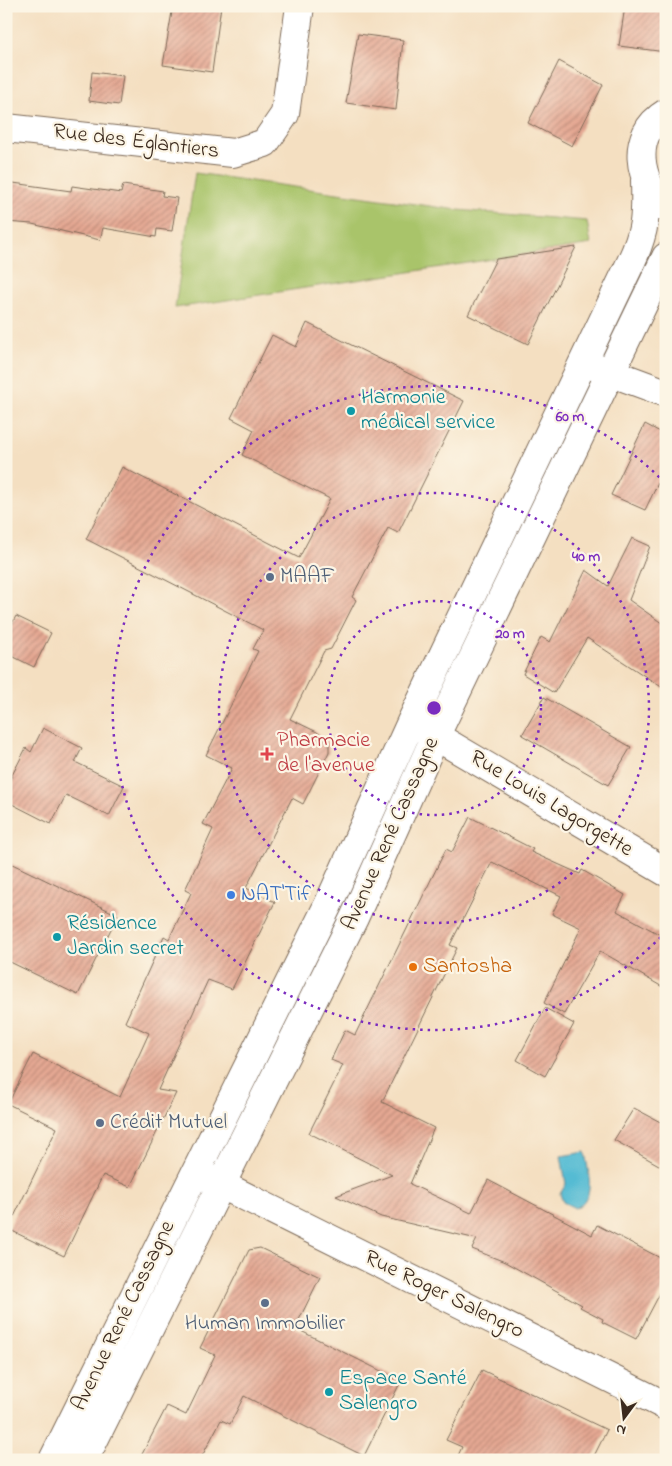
<svg xmlns="http://www.w3.org/2000/svg" width="672" height="1466" font-family="'Indie Flower',sans-serif">
	<defs>
		<pattern id="building-hatch" width="6" height="6" patternUnits="userSpaceOnUse" patternTransform="scale(1.25)"><rect width="6" height="6" fill="#e5a893"/><path d="M-1 1l2-2M0 6l6-6M5 7l2-2" fill="none" stroke="#bb8977"/></pattern>
	</defs>
	<rect width="100%" height="100%" fill="#fcf5e5"/>
	<filter id="ink" filterUnits="userSpaceOnUse"><feTurbulence type="fractalNoise" baseFrequency=".02" numOctaves="2"/><feDisplacementMap in="SourceGraphic" scale="10" xChannelSelector="R" yChannelSelector="G"/><feConvolveMatrix kernelMatrix="1 2 1 2 8 2 1 2 1" color-interpolation-filters="sRGB"/></filter>
	<filter id="wash" filterUnits="userSpaceOnUse"><feTurbulence type="fractalNoise" baseFrequency=".0096" numOctaves="4" result="noise"/><feDisplacementMap in="SourceGraphic" scale="20" xChannelSelector="R" yChannelSelector="G"/><feGaussianBlur stdDeviation="1.12" result="paint"/><feColorMatrix in="noise" values="0 0 0 0 0 0 0 0 0 0 0 0 0 0 0 0 0 1.4 0 .05"/><feComposite in="paint" operator="in"/></filter>
	<g filter="url(#wash)">
		<rect width="100%" height="100%" fill="#f4dfc1"/>
		<path fill="#a9c46a" stroke="#727744" d="M 195,173 L 458,210 L 587,221 L 591,244 L 175,308 Z"/>
		<path fill="#55bbd3" stroke="#487278" d="M 585,1152 C 588,1171 597,1198 575,1208 L 563,1202 L 560,1194 L 566,1184 L 561,1156 Z"/>
		<g id="blocks">
			<path fill="url(#building-hatch)" d="M 173,6 L 221,6 L 212,72 L 163,65 Z
				M 625,6 L 666,6 L 666,52 L 619,46 Z
				M 358,34 L 403,40 L 396,110 L 346,103 Z
				M 559,61 L 603,85 L 572,146 L 528,123 Z
				M 92,72 L 123,76 L 119,105 L 89,101 Z
				M 6,182 L 71,191 L 72,186 L 121,193 L 123,185 L 163,191 L 162,196 L 177,198 L 172,231 L 157,229 L 156,237 L 103,228 L 100,240 L 32,224 L 6,222 Z
				M 576,247 L 528,344 L 468,315 L 496,259 Z
				M 307,323 L 464,401 L 398,533 L 388,528 L 352,597 L 356,600 L 331,649 L 324,651 L 290,719 L 317,732 L 329,743 L 329,752 L 303,804 L 292,798 L 246,888 L 275,902 L 232,989 L 208,980 L 158,1090 L 176,1093 L 130,1187 L 103,1175 L 64,1256 L 8,1229 L 57,1128 L 8,1104 L 33,1054 L 120,1097 L 149,1033 L 125,1022 L 164,936 L 169,939 L 191,893 L 185,890 L 213,829 L 203,824 L 232,768 L 206,755 L 258,651 L 253,649 L 263,630 L 86,539 L 122,467 L 299,558 L 330,499 L 242,455 L 254,430 L 231,418 L 272,335 L 296,347 Z
				M 645,424 L 666,435 L 666,467 L 645,510 L 611,495 Z
				M 632,538 L 650,546 L 629,600 L 666,626 L 666,690 L 587,638 L 554,693 L 523,674 L 541,637 L 550,642 L 586,570 L 608,586 Z
				M 16,616 L 51,633 L 34,667 L 6,653 L 6,635 Z
				M 544,697 L 631,747 L 608,785 L 522,735 Z
				M 43,728 L 82,748 L 75,762 L 124,786 L 109,816 L 66,795 L 51,824 L 6,801 L 6,787 L 26,748 L 31,752 Z
				M 470,817 L 533,849 L 531,852 L 580,874 L 582,870 L 625,895 L 617,911 L 666,938 L 666,989 L 600,951 L 564,1014 L 544,1003 L 581,928 L 552,914 L 561,896 L 492,862 L 450,945 L 457,948 L 382,1102 L 434,1128 L 410,1184 L 471,1213 L 488,1180 L 592,1235 L 597,1225 L 666,1261 L 666,1282 L 636,1339 L 602,1322 L 603,1319 L 580,1307 L 582,1305 L 505,1262 L 472,1249 L 477,1239 L 381,1217 L 336,1196 L 392,1175 L 309,1133 L 343,1065 L 331,1060 L 345,1030 L 355,1035 L 446,849 L 452,852 Z
				M 6,861 L 118,915 L 78,995 L 6,960 Z
				M 545,1008 L 574,1024 L 545,1076 L 517,1060 Z
				M 634,1108 L 666,1125 L 666,1169 L 614,1140 Z
				M 260,1248 L 320,1277 L 295,1328 L 401,1381 L 364,1456 L 244,1396 L 230,1424 L 221,1420 L 200,1460 L 139,1460 L 167,1406 L 186,1415 L 215,1355 L 200,1348 L 249,1250 Z
				M 482,1370 L 607,1430 L 592,1460 L 456,1460 L 462,1447 L 446,1440 Z"/>
		</g>
	</g>
	<g filter="url(#ink)">
		<use href="#blocks" fill-opacity="0" stroke="#7c6957" stroke-width="1"/>
		<g fill="none" stroke-linecap="round" stroke-linejoin="round">
			<defs>
				<path id="minor" d="M 6,128 L 233,153 L 265,143 L 285,114 L 300,6
					M 588,364 L 666,393
					M 415,724 L 666,872
					M 200,1174 L 666,1406"/>
				<path id="major" d="M 666,113 C 629,135 638,182 666,207
					M 53,1460 L 328,905 L 411,722 L 631,262 C 646,230 646,215 645,180
					M 84,1460 L 354,918 L 436,735 L 666,257"/>
			</defs>
			<use href="#minor" stroke="#7c6957" stroke-width="30"/>
			<use href="#major" stroke="#7c6957" stroke-width="30"/>
			<use href="#minor" stroke="#fff" stroke-width="28"/>
			<use href="#major" stroke="#fff" stroke-width="28"/>
		</g>
	</g>
	<g fill="none" stroke="#7b2cbf" stroke-width="2.5" stroke-dasharray="2.5 5">
		<circle cx="434" cy="708" r="107"/>
		<circle cx="434" cy="708" r="215"/>
		<path d="M666 932A322 322 0 1 1 666 484"/>
	</g>
	<g fill="#0f9aa8" stroke="#fcf5e5" stroke-width="2">
		<circle cx="351" cy="411" r="5"/>
		<circle cx="57" cy="937" r="5"/>
		<circle cx="329" cy="1392" r="5"/>
	</g>
	<g fill="#5c6f8a" stroke="#fcf5e5" stroke-width="2">
		<circle cx="270" cy="577" r="5"/>
		<circle cx="100" cy="1123" r="5"/>
		<circle cx="265" cy="1303" r="5"/>
	</g>
	<path fill="#e0444e" stroke="#fcf5e5" stroke-width="2" d="M264.5 746.5h5v5h5v5h-5v5h-5v-5h-5v-5h5z"/>
	<circle fill="#3f7fe0" stroke="#fcf5e5" stroke-width="2" cx="231" cy="895" r="5"/>
	<circle fill="#e8710a" stroke="#fcf5e5" stroke-width="2" cx="413" cy="967" r="5"/>
	<g text-anchor="middle" dominant-baseline="central" stroke-width="4.5" stroke-linejoin="round" paint-order="stroke">
		<g font-size="22" fill="#3b2a1e" stroke="#fcf5e5">
			<text transform="translate(136 142) rotate(7)">Rue des Églantiers</text>
			<text transform="translate(551 804) rotate(31)">Rue Louis Lagorgette</text>
			<text transform="translate(391 834) rotate(-66)">Avenue René Cassagne</text>
			<text transform="translate(444 1295) rotate(26)">Rue Roger Salengro</text>
			<text transform="translate(124 1316) rotate(-64)">Avenue René Cassagne</text>
		</g>
		<g font-size="22" fill="#0d838f" stroke="#fcf5e5" text-anchor="start">
			<text x="361" y="398">Harmonie<tspan x="361" dy="25">médical service</tspan></text>
			<text x="67" y="924">Résidence<tspan x="67" dy="25">Jardin secret</tspan></text>
			<text x="339" y="1379">Espace Santé<tspan x="339" dy="25">Salengro</tspan></text>
		</g>
		<g font-size="22" fill="#4e5e75" stroke="#fcf5e5" text-anchor="start">
			<text x="280" y="577">MAAF</text>
			<text x="110" y="1123">Crédit Mutuel</text>
			<text x="265" y="1324" text-anchor="middle">Human Immobilier</text>
		</g>
		<g font-size="22" fill="#be3a42" stroke="#fcf5e5" text-anchor="start">
			<text x="277" y="741">Pharmacie<tspan x="277" dy="25">de l'avenue</tspan></text>
		</g>
		<g font-size="22" fill="#366cbe" stroke="#fcf5e5" text-anchor="start">
			<text x="241" y="895">NAT'Tif</text>
		</g>
		<g font-size="22" fill="#c56008" stroke="#fcf5e5" text-anchor="start">
			<text x="423" y="967">Santosha</text>
		</g>
	</g>
	<circle cx="434" cy="708" r="8" fill="#7b2cbf" stroke="#fcf5e5" stroke-width="2.5"/>
	<g font-size="15" text-anchor="middle" font-weight="bold" fill="#7b2cbf" stroke="#fcf5e5" stroke-width="4.5" stroke-linejoin="round" paint-order="stroke">
		<text x="570" y="421">60 m</text>
		<text x="586" y="561">40 m</text>
		<text x="510" y="638">20 m</text>
	</g>
	<rect width="672" height="1466" fill="none" stroke="#fcf5e5" stroke-width="25"/>
	<g transform="translate(624 1418) rotate(195)" stroke="#fcf5e5" stroke-width="4" paint-order="stroke">
	<path d="M0-4L9 19L0 12L-9 19Z" fill="#3b2a1e"/>
	<text y="-8" font-size="14" font-weight="bold" text-anchor="middle" fill="#3b2a1e">N</text>
	</g>
</svg>
